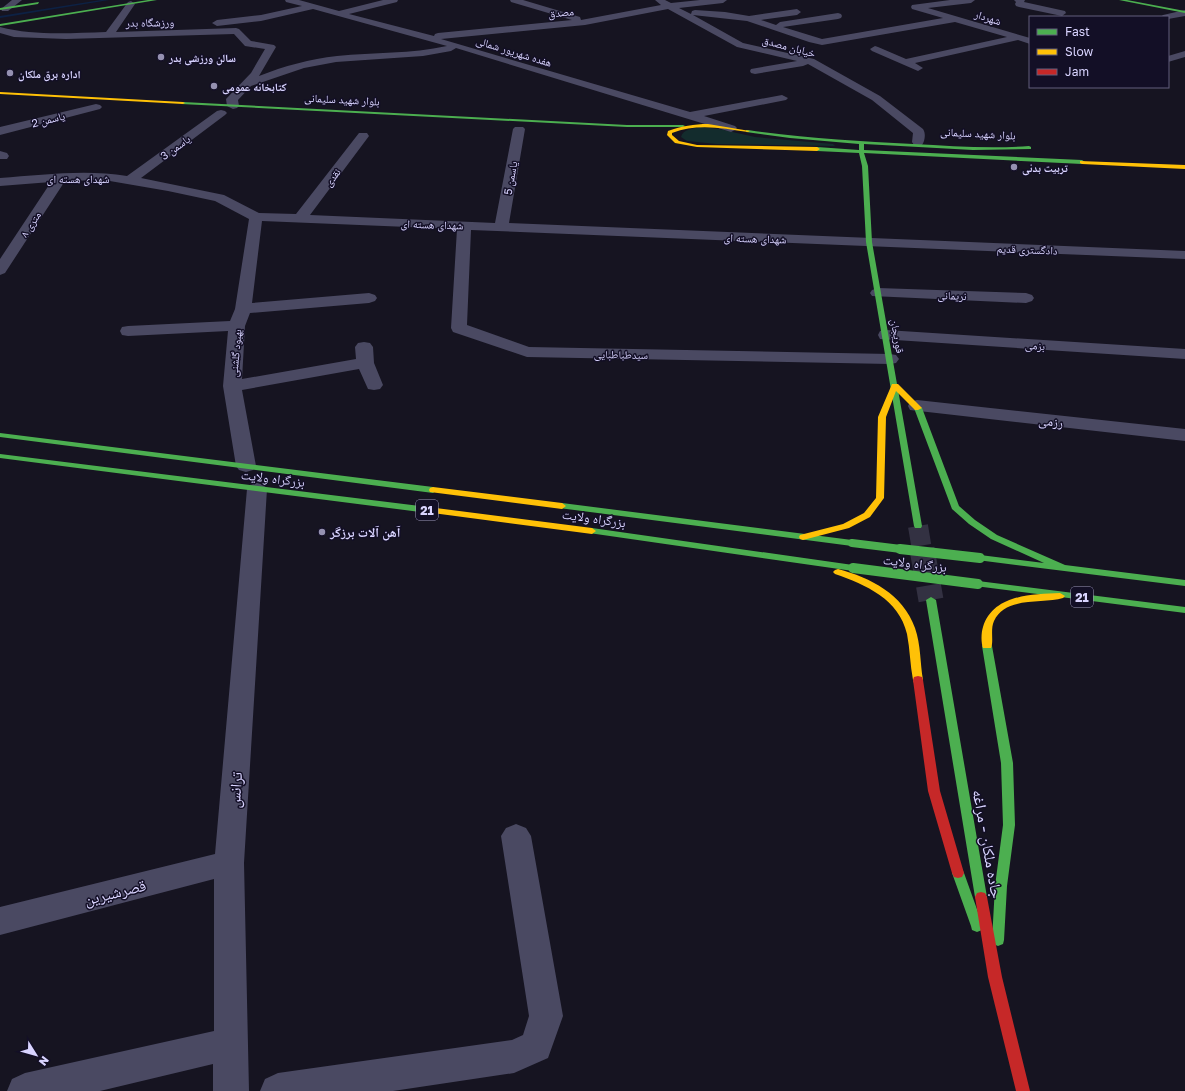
<svg xmlns="http://www.w3.org/2000/svg" width="1185" height="1091" font-family="'Golos Text','Noto Naskh Arabic',sans-serif">
	<rect width="100%" height="100%" fill="#161421"/>
	<path fill="#132c2d" d="M 700,127 L 719,129 L 755,137 L 833,144 L 835,146 L 717,144 L 687,141 L 681,137 C 683,129 693,129 700,127 Z"/>
	<g fill="none" stroke-linecap="round" stroke-linejoin="round">
		<path fill="#0d2144" fill-rule="evenodd" d="M 101,0 L 109,0 L 0,18 L 0,16 Z"/>
		<path stroke="#333142" stroke-width="20" stroke-dasharray="20 10" stroke-linecap="butt" d="M 918,526 L 922,550"/>
		<path stroke="#333142" stroke-width="25" stroke-dasharray="25 12" stroke-linecap="butt" d="M 922,549 L 931,600"/>
		<path fill="#4a4962" fill-rule="evenodd" d="M 12,0 L 22,0 L 8,11 L 2,11 L 1,9 Z
			M 285,0 L 299,0 L 339,11 L 383,0 L 398,0 L 397,2 L 349,14 L 434,36 L 435,34 L 438,33 L 572,20 L 511,2 L 510,0 L 523,0 L 580,17 L 581,20 L 661,5 L 655,0 L 665,0 L 671,3 L 700,0 L 727,0 L 723,3 L 679,8 L 691,14 L 692,11 L 695,10 L 725,12 L 749,16 L 797,9 L 801,12 L 797,15 L 761,20 L 776,25 L 780,22 L 838,13 L 841,14 L 842,16 L 841,18 L 838,19 L 783,27 L 822,39 L 943,18 L 912,9 L 911,7 L 912,5 L 950,0 L 975,0 L 971,3 L 928,8 L 1030,38 L 1030,44 L 1018,40 L 915,63 L 923,68 L 918,71 L 872,51 L 870,49 L 875,46 L 878,47 L 906,59 L 1007,37 L 955,22 L 822,45 L 809,42 L 747,21 L 693,15 L 743,43 L 814,59 L 880,96 L 923,129 C 926,133 925,141 922,145 L 914,145 L 912,142 L 913,133 L 872,100 L 808,64 L 803,66 L 755,74 L 751,73 L 750,71 L 751,69 L 797,61 L 737,47 L 668,9 L 585,25 L 441,39 L 690,112 L 782,95 L 788,98 L 786,100 L 704,116 L 735,126 L 737,128 L 735,130 L 731,132 L 456,48 L 451,51 L 423,56 L 336,62 L 304,68 L 251,86 L 238,100 L 239,106 L 237,108 L 233,109 L 227,106 L 226,99 L 251,73 L 265,49 L 245,46 L 234,34 L 66,39 L 14,37 L 0,33 L 0,27 C 34,36 71,33 106,32 L 128,2 L 131,1 L 135,4 L 116,32 L 236,28 L 239,29 L 251,41 L 274,45 L 276,47 L 259,76 C 284,66 310,59 337,56 C 374,52 411,54 447,46 L 313,9 L 261,21 L 217,26 L 212,23 L 217,20 L 261,15 L 302,6 L 286,2 Z
			M 1014,0 L 1025,0 L 1024,2 L 1065,11 L 1066,13 L 1062,16 L 1019,7 L 1016,6 L 1015,4 L 1016,2 Z
			M 1185,10 L 1185,16 L 1168,19 L 1168,17 L 1161,17 L 1163,15 Z
			M 1185,51 L 1185,57 L 1168,62 L 1168,56 Z
			M 96,104 L 100,105 L 102,107 L 100,109 L 0,135 L 0,127 Z
			M 221,110 L 225,111 L 227,113 L 225,115 L 141,178 L 224,195 L 259,213 L 296,214 L 359,133 L 367,133 L 369,136 L 310,215 L 495,223 L 513,129 L 515,127 L 523,127 L 525,129 L 509,223 L 1185,251 L 1185,259 L 471,230 L 467,325 L 529,347 L 890,354 L 896,355 L 899,359 L 896,363 L 890,364 L 527,357 L 453,332 L 451,328 L 457,229 L 262,221 L 252,303 L 369,293 L 375,295 L 377,298 L 375,301 L 369,303 L 250,313 L 245,326 L 242,379 L 356,359 L 355,347 L 358,343 L 364,342 L 370,343 L 373,347 L 374,363 L 383,385 L 380,389 L 374,390 L 368,389 L 359,369 L 242,390 L 256,466 L 253,470 L 246,472 L 239,470 L 236,466 L 223,386 L 228,331 L 128,336 L 122,335 L 120,331 L 122,327 L 128,326 L 230,321 L 235,309 L 249,219 L 215,201 L 168,191 L 104,180 L 65,181 L 5,273 L 0,275 L 0,259 L 51,182 L 0,186 L 0,178 C 42,175 85,169 127,176 L 217,111 Z
			M 0,151 L 7,153 L 9,156 L 7,159 L 0,159 Z
			M 878,288 L 1026,293 L 1032,295 L 1034,298 L 1032,301 L 1026,303 L 872,296 L 870,293 L 872,290 Z
			M 886,330 L 1185,349 L 1185,359 L 880,339 L 878,335 L 880,331 Z
			M 917,400 L 1185,429 L 1185,441 L 910,410 L 908,406 L 910,402 Z
			M 257,483 L 264,485 L 267,489 L 244,863 L 249,1091 L 213,1091 L 213,1064 L 100,1091 L 7,1091 L 12,1079 L 25,1073 L 214,1031 L 214,879 L 0,935 L 0,907 L 215,854 L 247,489 L 250,485 Z
			M 516,824 L 526,828 L 531,836 L 563,1016 L 548,1058 L 514,1073 L 393,1091 L 260,1091 L 265,1079 L 278,1073 L 512,1040 L 523,1035 L 529,1016 L 501,836 L 506,828 Z"/>
		<path fill="#4caf50" fill-rule="evenodd" d="M 148,0 L 157,0 L 0,26 L 0,24 Z
			M 1119,0 L 1127,0 L 1185,11 L 1185,13 Z
			M 39,2 L 38,4 L 0,10 L 0,8 Z
			M 183,102 L 627,125 L 683,125 L 685,126 L 683,127 L 627,127 L 181,104 Z
			M 748,130 C 803,138 858,141 913,144 C 952,146 990,149 1029,146 L 1031,147 L 1031,149 L 973,150 L 864,144 L 864,150 L 1082,160 L 1085,162 L 1082,164 L 864,153 L 868,166 L 872,242 L 922,526 L 921,528 L 915,528 L 914,526 L 866,242 L 862,166 L 859,153 L 817,151 L 814,149 L 817,147 L 859,150 L 859,144 L 790,138 L 746,132 L 746,130 Z
			M 915,406 L 918,406 L 922,408 L 959,506 L 975,520 L 997,535 L 1065,565 L 1185,580 L 1185,586 L 977,560 L 975,558 L 980,555 L 1044,563 L 991,539 L 969,524 L 952,509 L 914,408 Z
			M 0,433 L 433,487 L 437,490 L 433,493 L 0,437 Z
			M 0,454 L 428,507 L 432,510 L 428,513 L 0,458 Z
			M 562,503 L 852,540 L 856,543 L 852,546 L 559,508 L 558,506 Z
			M 592,528 L 853,565 L 858,568 L 853,571 L 589,533 L 588,531 L 589,529 Z
			M 978,581 L 1185,607 L 1185,613 L 975,586 L 973,584 L 975,582 Z
			M 931,597 L 936,600 L 987,897 L 985,901 L 981,902 L 977,901 L 975,897 L 926,600 Z
			M 987,643 L 991,644 L 992,646 L 1013,763 L 1015,825 L 1007,886 L 1004,940 L 1003,944 L 998,946 L 993,944 L 992,940 L 995,886 L 1003,825 L 1001,763 L 982,646 L 983,644 Z
			M 958,868 L 962,869 L 964,873 L 983,926 L 982,930 L 977,932 L 972,930 L 971,926 L 952,873 L 954,869 Z"/>
		<path fill="#ffc107" fill-rule="evenodd" d="M 0,92 L 183,102 L 185,103 L 183,104 L 0,94 Z
			M 708,124 L 750,131 L 748,132 C 722,128 697,123 672,133 L 672,135 L 679,141 L 697,145 L 817,147 L 820,149 L 817,151 L 697,147 L 675,143 L 667,135 L 668,131 C 682,126 694,124 708,124 Z
			M 1080,161 L 1185,165 L 1185,169 L 1082,164 L 1080,163 Z
			M 892,384 L 898,384 L 922,408 L 918,410 L 915,410 L 896,391 L 886,417 L 884,498 L 870,517 L 849,528 L 803,540 L 800,539 L 799,537 L 800,535 L 843,524 L 864,513 L 876,498 L 878,417 Z
			M 433,487 L 562,503 L 566,506 L 562,509 L 430,492 L 429,490 L 430,488 Z
			M 428,507 L 592,528 L 596,531 L 592,534 L 425,512 L 424,510 L 425,508 Z
			M 838,569 C 871,578 903,594 915,628 C 921,645 920,663 923,680 L 922,683 L 914,683 L 913,680 C 910,665 910,649 907,634 C 899,599 866,585 835,574 L 833,572 L 835,570 Z
			M 1060,593 L 1065,596 L 1063,598 C 1043,604 1005,596 994,621 C 990,630 994,641 991,648 L 983,648 C 981,643 981,633 983,627 C 993,595 1031,594 1060,593 Z"/>
		<path fill="#c62828" fill-rule="evenodd" d="M 918,676 L 922,677 L 923,680 L 940,791 L 964,873 L 962,877 L 958,878 L 954,877 L 952,873 L 928,791 L 913,680 L 914,677 Z
			M 981,892 L 985,893 L 987,897 L 1002,977 L 1030,1091 L 1016,1091 L 988,977 L 975,897 L 977,893 Z"/>
		<path stroke="#4caf50" stroke-width="8" d="M 852,543 L 909,550"/>
		<path stroke="#4caf50" stroke-width="10" d="M 900,549 L 980,558
			M 853,568 L 978,584"/>
	</g>
	<g fill="#9591b1" stroke="#130f26" stroke-width="1.5">
		<circle cx="161" cy="57" r="4"/>
		<circle cx="10" cy="73" r="4"/>
		<circle cx="214" cy="86" r="4"/>
		<circle cx="1014" cy="167" r="4"/>
		<circle cx="322" cy="532" r="4"/>
	</g>
	<g text-anchor="middle" dominant-baseline="central" stroke-width="3" stroke-linejoin="round" paint-order="stroke">
		<g font-size="11" fill="#d9d4ff" stroke="#130f26">
			<text transform="translate(561 12) rotate(-6)">مصدق</text>
			<text transform="translate(988 17) rotate(17)">شهردار</text>
			<text transform="translate(150 22) rotate(-1)">ورزشگاه بدر</text>
			<text transform="translate(789 46) rotate(15)">خیابان مصدق</text>
			<text transform="translate(514 51) rotate(17)">هفده شهریور شمالی</text>
			<text transform="translate(342 99) rotate(3)">بلوار شهید سلیمانی</text>
			<text transform="translate(48 119) rotate(-14)">یاسمن 2</text>
			<text transform="translate(978 133) rotate(3)">بلوار شهید سلیمانی</text>
			<text transform="translate(175 147) rotate(-36)">یاسمن 3</text>
			<text transform="translate(332 177) rotate(-53)">نقدی</text>
			<text x="78" y="178">شهدای هسته ای</text>
			<text transform="translate(510 178) rotate(-80)">یاسمن 5</text>
			<text transform="translate(30 224) rotate(-57)">۸ متری</text>
			<text transform="translate(432 224) rotate(2)">شهدای هسته ای</text>
			<text transform="translate(755 238) rotate(2)">شهدای هسته ای</text>
			<text transform="translate(1027 249) rotate(2)">دادگستری قدیم</text>
			<text transform="translate(952 295) rotate(2)">نریمانی</text>
			<text transform="translate(898 336) rotate(80)">قوریجان</text>
			<text transform="translate(1035 345) rotate(4)">بزمی</text>
			<text transform="translate(235 353) rotate(-85)">بهبود گلشنی</text>
			<text transform="translate(621 354) rotate(1)">سیدطباطبایی</text>
		</g>
		<g font-size="11" font-weight="bold" fill="#d9d4ff" stroke="#130f26" text-anchor="start">
			<text x="169" y="57">سالن ورزشی بدر</text>
			<text x="18" y="73">اداره برق ملکان</text>
			<text x="222" y="86">کتابخانه عمومی</text>
			<text x="1022" y="167">تربیت بدنی</text>
		</g>
		<g fill="#130f26" stroke="#9e99be" stroke-width="1">
			<rect x="416" y="500" width="22" height="20" rx="3"/>
			<rect x="1071" y="587" width="22" height="20" rx="3"/>
		</g>
		<g font-size="12" font-weight="bold" fill="#d9d4ff">
			<text x="427" y="510">21</text>
			<text x="1082" y="597">21</text>
		</g>
		<g font-size="13" fill="#d9d4ff" stroke="#130f26">
			<text transform="translate(1051 421) rotate(6)">رزمی</text>
			<text transform="translate(273 478) rotate(7)">بزرگراه ولایت</text>
			<text transform="translate(594 518) rotate(8)">بزرگراه ولایت</text>
			<text transform="translate(915 563) rotate(7)">بزرگراه ولایت</text>
		</g>
		<g font-size="13" font-weight="bold" fill="#d9d4ff" stroke="#130f26" text-anchor="start">
			<text x="330" y="532">آهن آلات برزگر</text>
		</g>
		<g font-size="16" fill="#d9d4ff" stroke="#130f26">
			<text transform="translate(235 790) rotate(-86)">ترانس</text>
			<text transform="translate(988 844) rotate(80)">جاده ملکان - مراغه</text>
			<text transform="translate(115 892) rotate(-14)">قصرشیرین</text>
		</g>
	</g>
	<rect x="1029" y="16" width="140" height="72" fill="#130f26" stroke="#625e7d"/>
	<rect x="1037" y="29" width="20" height="6" fill="#4caf50" stroke="#625e7d"/>
	<text x="1065" y="36" font-size="12" fill="#d9d4ff">Fast</text>
	<rect x="1037" y="49" width="20" height="6" fill="#ffc107" stroke="#625e7d"/>
	<text x="1065" y="56" font-size="12" fill="#d9d4ff">Slow</text>
	<rect x="1037" y="69" width="20" height="6" fill="#c62828" stroke="#625e7d"/>
	<text x="1065" y="76" font-size="12" fill="#d9d4ff">Jam</text>
	<g transform="translate(36 1055) rotate(127)" stroke="#130f26" stroke-width="3" paint-order="stroke">
	<path d="M0-3L7 15L0 10L-7 15Z" fill="#d9d4ff"/>
	<text y="-6" font-size="11" font-weight="bold" text-anchor="middle" fill="#d9d4ff">N</text>
	</g>
</svg>
